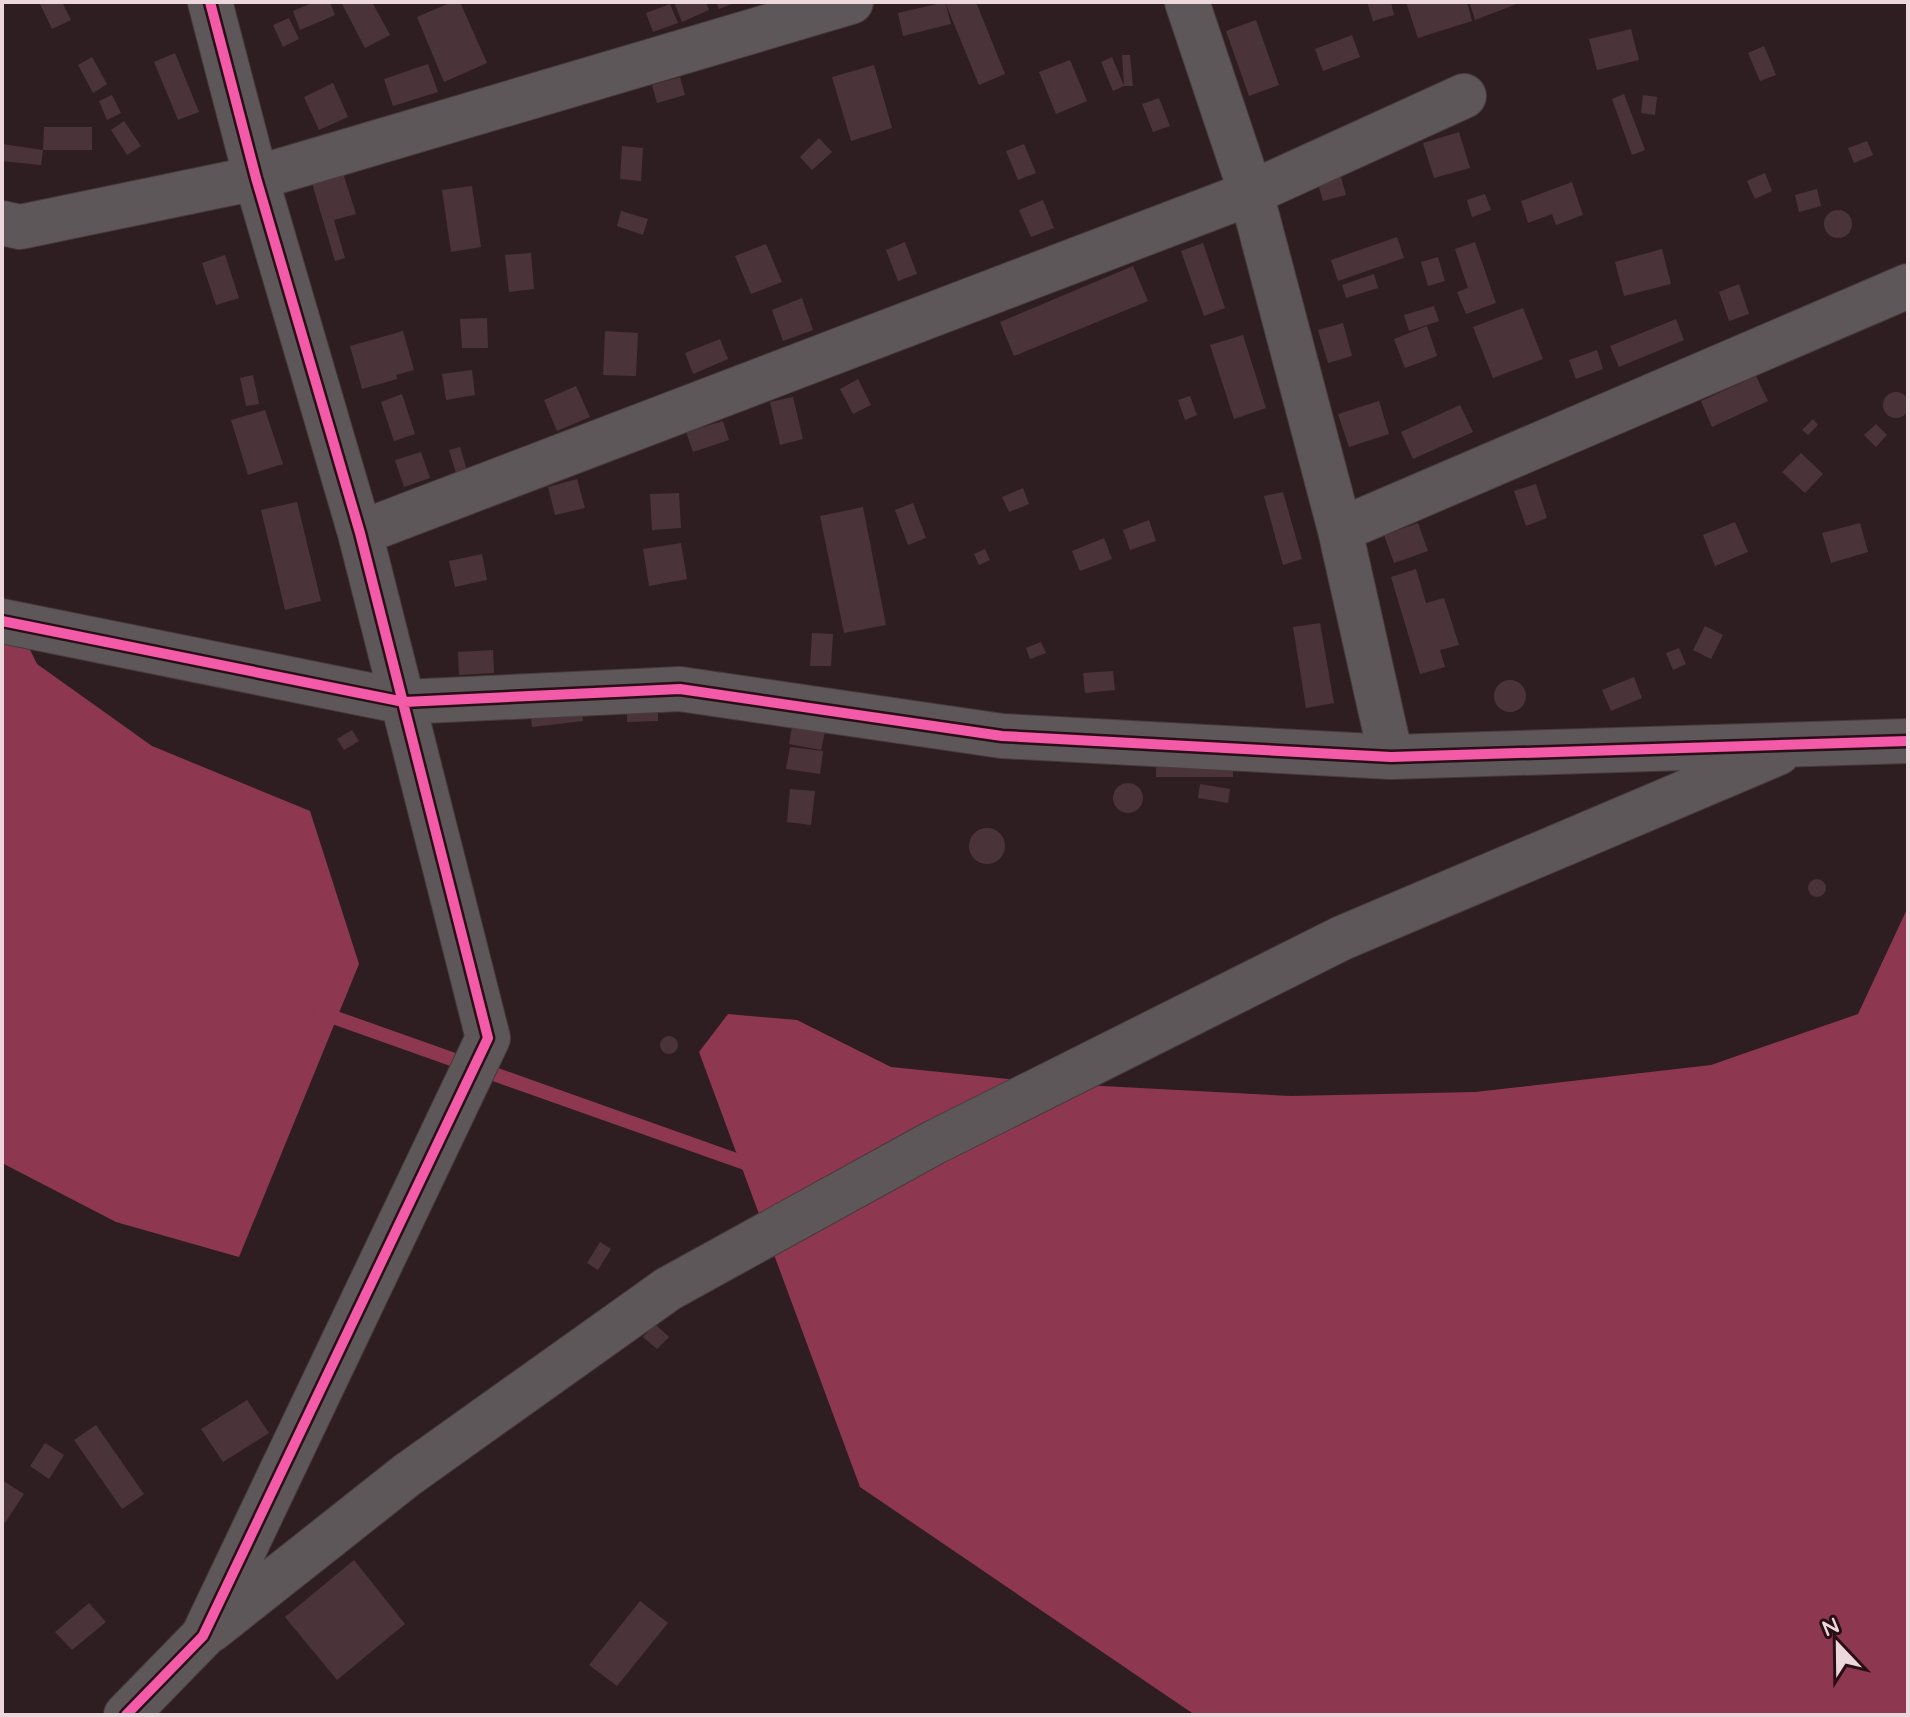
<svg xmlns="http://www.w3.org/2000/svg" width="1910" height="1717" font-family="Quicksand,sans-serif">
	<rect width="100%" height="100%" fill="#2e1e22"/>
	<path fill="#8d3751" d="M 2,593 L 37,664 L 152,746 L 310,811 L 359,964 L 239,1257 L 116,1222 L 2,1163 Z
		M 1908,907 L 1908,1715 L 1195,1715 L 860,1487 L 699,1052 L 728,1014 L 797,1020 L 891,1067 L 1046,1083 L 1291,1096 L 1475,1092 L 1711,1065 L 1858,1014 Z"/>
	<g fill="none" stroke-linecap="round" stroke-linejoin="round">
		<path stroke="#8d3751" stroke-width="14" d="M 319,1012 L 756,1167"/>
	</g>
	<path fill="#4b333a" d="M 39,2 L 62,2 L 71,20 L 52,29 Z
		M 314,2 L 330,2 L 335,15 L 300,30 L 293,11 Z
		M 341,2 L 372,2 L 390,35 L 365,48 Z
		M 452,2 L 460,2 L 487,63 L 444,82 L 417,17 Z
		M 674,2 L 706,2 L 709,10 L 682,22 Z
		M 716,2 L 737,2 L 719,9 Z
		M 945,2 L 951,24 L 903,36 L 898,13 Z
		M 945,2 L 976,2 L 1005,74 L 979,85 Z
		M 1367,2 L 1391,2 L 1394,15 L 1373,21 Z
		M 1406,2 L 1467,2 L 1472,21 L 1418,38 Z
		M 1475,2 L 1522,2 L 1475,20 L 1470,4 Z
		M 670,4 L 678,23 L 653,32 L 646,13 Z
		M 289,18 L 299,39 L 283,47 L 273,25 Z
		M 1256,20 L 1279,85 L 1249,96 L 1226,31 Z
		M 1631,29 L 1639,60 L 1597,70 L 1589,39 Z
		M 1352,35 L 1360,57 L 1323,71 L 1315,49 Z
		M 1764,46 L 1776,75 L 1760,81 L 1748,53 Z
		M 175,53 L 199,112 L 178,120 L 154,62 Z
		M 1122,55 L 1130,55 L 1133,86 L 1124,86 Z
		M 92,57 L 107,84 L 93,93 L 78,65 Z
		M 1112,57 L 1124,86 L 1113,91 L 1101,62 Z
		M 1070,60 L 1087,101 L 1056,114 L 1039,72 Z
		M 428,64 L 438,92 L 393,106 L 384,79 Z
		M 874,65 L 892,128 L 851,141 L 832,77 Z
		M 680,77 L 685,95 L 657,103 L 652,85 Z
		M 333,83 L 348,117 L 319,130 L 304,97 Z
		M 1624,94 L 1645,150 L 1632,155 L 1612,99 Z
		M 112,95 L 121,113 L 107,120 L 99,101 Z
		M 1643,95 L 1657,97 L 1655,115 L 1641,113 Z
		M 1159,98 L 1170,126 L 1153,132 L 1142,104 Z
		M 124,121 L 141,146 L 127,155 L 111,130 Z
		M 44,127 L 92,127 L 92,150 L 43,150 Z
		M 1459,132 L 1470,168 L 1434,178 L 1423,143 Z
		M 819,138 L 832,152 L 812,170 L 800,157 Z
		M 1867,141 L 1873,155 L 1854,163 L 1848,148 Z
		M 2,144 L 43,150 L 41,165 L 2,161 Z
		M 1024,144 L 1036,173 L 1018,180 L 1006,151 Z
		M 622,146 L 643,148 L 641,181 L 620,179 Z
		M 1339,170 L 1346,195 L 1323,201 L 1316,177 Z
		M 343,173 L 356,214 L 334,220 L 345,258 L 335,261 L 312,183 Z
		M 1765,173 L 1772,191 L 1755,199 L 1747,181 Z
		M 1572,182 L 1583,215 L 1556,225 L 1552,214 L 1528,223 L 1521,201 Z
		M 472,186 L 481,247 L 451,252 L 442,190 Z
		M 1817,189 L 1821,206 L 1799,212 L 1795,195 Z
		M 1485,194 L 1491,210 L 1472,217 L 1467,200 Z
		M 1043,200 L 1054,228 L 1031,237 L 1019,210 Z
		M1824 224a14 14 0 1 1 28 0a14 14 0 1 1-28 0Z
		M 621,211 L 648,219 L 643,235 L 617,226 Z
		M 1397,237 L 1404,258 L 1338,281 L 1331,260 Z
		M 905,242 L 917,274 L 898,281 L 886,250 Z
		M 1475,242 L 1496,303 L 1466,314 L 1457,292 L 1468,288 L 1455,249 Z
		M 1203,243 L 1225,308 L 1204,316 L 1181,251 Z
		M 766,244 L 782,282 L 751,294 L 735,256 Z
		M 1662,249 L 1671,284 L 1624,296 L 1615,262 Z
		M 531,253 L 534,289 L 509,292 L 505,255 Z
		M 225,255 L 239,298 L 216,305 L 202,263 Z
		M 1438,257 L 1445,281 L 1428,286 L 1421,262 Z
		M 1133,266 L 1148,301 L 1014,356 L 1000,322 Z
		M 1374,274 L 1378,288 L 1346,298 L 1342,285 Z
		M 1739,284 L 1749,314 L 1729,321 L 1719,292 Z
		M 802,298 L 813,330 L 783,341 L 772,310 Z
		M 1434,306 L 1439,321 L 1409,331 L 1404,315 Z
		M 1523,308 L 1543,359 L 1493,378 L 1473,327 Z
		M 487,318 L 488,348 L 462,348 L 460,319 Z
		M 1676,319 L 1684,340 L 1619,367 L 1610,346 Z
		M 1343,323 L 1352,356 L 1328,363 L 1318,330 Z
		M 1427,326 L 1437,356 L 1405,368 L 1394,339 Z
		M 403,331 L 414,370 L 396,375 L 397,379 L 362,389 L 350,346 Z
		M 605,331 L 638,333 L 636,376 L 603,375 Z
		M 1243,335 L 1266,408 L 1234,419 L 1210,345 Z
		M 720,339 L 728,359 L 693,374 L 685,353 Z
		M 1597,350 L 1603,369 L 1576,379 L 1569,360 Z
		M 472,370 L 475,395 L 446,400 L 442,374 Z
		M 253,375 L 259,404 L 246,406 L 240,378 Z
		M 1756,376 L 1768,401 L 1712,427 L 1701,401 Z
		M 858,379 L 871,405 L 853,414 L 840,389 Z
		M 576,386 L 590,417 L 557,431 L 544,400 Z
		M1883 405a13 13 0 1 1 26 0a13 13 0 1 1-26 0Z
		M 402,394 L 415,434 L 394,441 L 381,402 Z
		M 1190,396 L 1197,415 L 1185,420 L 1178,400 Z
		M 793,397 L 803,439 L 780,445 L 770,402 Z
		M 1379,401 L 1389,434 L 1349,447 L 1338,414 Z
		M 1460,405 L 1473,432 L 1413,459 L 1401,432 Z
		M 265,410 L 283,464 L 248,475 L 231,420 Z
		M 1813,419 L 1818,425 L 1808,435 L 1802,430 Z
		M 723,421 L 729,440 L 693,452 L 686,432 Z
		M 1876,424 L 1887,435 L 1876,447 L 1864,435 Z
		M 460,447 L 469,477 L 458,480 L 449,450 Z
		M 421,452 L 430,478 L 404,487 L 395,460 Z
		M 1801,453 L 1823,474 L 1805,493 L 1782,472 Z
		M 577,479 L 585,508 L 555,515 L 548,487 Z
		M 1536,484 L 1547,518 L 1526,526 L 1514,491 Z
		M 1023,488 L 1029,504 L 1009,512 L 1002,497 Z
		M 1283,492 L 1302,559 L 1283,565 L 1264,496 Z
		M 679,493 L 681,528 L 652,530 L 650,494 Z
		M 297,502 L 321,601 L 285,610 L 261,510 Z
		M 913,503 L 926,538 L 908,545 L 895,510 Z
		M 863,507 L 886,625 L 844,633 L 820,516 Z
		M 1149,520 L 1156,541 L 1130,550 L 1123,530 Z
		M 1735,522 L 1748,552 L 1715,566 L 1703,535 Z
		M 1418,523 L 1428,551 L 1394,563 L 1384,535 Z
		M 1860,523 L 1868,552 L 1831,563 L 1822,533 Z
		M 1104,538 L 1112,559 L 1080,571 L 1072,551 Z
		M 681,543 L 687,579 L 649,586 L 643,549 Z
		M 985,549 L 990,560 L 979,565 L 974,554 Z
		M 482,554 L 487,580 L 455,587 L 449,561 Z
		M 1416,569 L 1426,603 L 1444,598 L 1459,645 L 1440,650 L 1445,667 L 1420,674 L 1391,577 Z
		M 1320,623 L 1334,703 L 1306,708 L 1293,627 Z
		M 1705,626 L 1723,635 L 1711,659 L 1693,650 Z
		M 812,633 L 833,634 L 831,666 L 810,666 Z
		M 1041,642 L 1046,653 L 1030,659 L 1026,648 Z
		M 1679,648 L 1686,664 L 1673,670 L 1666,653 Z
		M 493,650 L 494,673 L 459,675 L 458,652 Z
		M 1113,671 L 1115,690 L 1085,693 L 1083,673 Z
		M 1634,677 L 1642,698 L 1611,711 L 1602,690 Z
		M1494 696a16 16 0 1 1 32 0a16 16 0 1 1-32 0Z
		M 627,701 L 658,701 L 658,721 L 627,722 Z
		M 581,702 L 583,721 L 532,727 L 530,708 Z
		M 792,726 L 825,732 L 821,750 L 789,744 Z
		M 352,730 L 359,741 L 344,750 L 337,739 Z
		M 790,747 L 823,751 L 820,774 L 786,769 Z
		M 1156,756 L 1233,756 L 1233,777 L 1156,777 Z
		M1113 798a15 15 0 1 1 30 0a15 15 0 1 1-30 0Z
		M 1200,784 L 1230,789 L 1228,803 L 1198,798 Z
		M 790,789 L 815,791 L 811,825 L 787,822 Z
		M969 846a18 18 0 1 1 36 0a18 18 0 1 1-36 0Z
		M1808 888a9 9 0 1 1 18 0a9 9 0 1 1-18 0Z
		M660 1045a9 9 0 1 1 18 0a9 9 0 1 1-18 0Z
		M 600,1242 L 611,1249 L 598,1270 L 587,1263 Z
		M 655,1324 L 669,1337 L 657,1349 L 643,1337 Z
		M 247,1400 L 269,1433 L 223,1462 L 201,1429 Z
		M 96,1425 L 144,1494 L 122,1509 L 74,1440 Z
		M 45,1443 L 64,1455 L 49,1479 L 30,1466 Z
		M 2,1480 L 24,1494 L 5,1523 L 2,1521 Z
		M 354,1560 L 405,1624 L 337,1680 L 285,1617 Z
		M 640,1601 L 668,1623 L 617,1686 L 589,1665 Z
		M 89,1603 L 106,1622 L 72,1650 L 55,1632 Z"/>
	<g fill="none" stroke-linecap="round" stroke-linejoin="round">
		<defs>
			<path id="minor" d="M 1187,2 L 1251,193 L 1340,530 L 1391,757
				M 2,223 L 20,227 L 256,178 L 851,2
				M 1340,530 L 1908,286
				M 360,533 L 1251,193 L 1464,96
				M 2,621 L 404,702 L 680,689 L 1002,736 L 1391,757 L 1908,741
				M 211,1630 L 407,1475 L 668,1289 L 933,1143 L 1342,938 L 1778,753
				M 126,1715 L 203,1636 L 488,1038 L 360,533 L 256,178 L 210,2"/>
		</defs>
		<use href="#minor" stroke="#473a3d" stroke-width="46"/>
		<use href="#minor" stroke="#5e5759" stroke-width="44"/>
		<defs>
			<path id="cycleway" d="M 2,621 L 404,702 L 680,689 L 1002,736 L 1391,757 L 1908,741
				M 126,1715 L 203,1636 L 488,1038 L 360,533 L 256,178 L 210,2"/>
		</defs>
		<use href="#cycleway" stroke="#2a0e16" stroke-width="15"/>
		<use href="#cycleway" stroke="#f35aa7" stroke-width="10"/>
	</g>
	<rect width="1910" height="1717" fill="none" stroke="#ecd8dc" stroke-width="8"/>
	<g transform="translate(1838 1645) rotate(338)" stroke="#2a0e16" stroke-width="6" paint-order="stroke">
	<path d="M0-6L14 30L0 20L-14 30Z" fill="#ecd8dc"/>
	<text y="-12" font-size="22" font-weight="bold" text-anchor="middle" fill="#ecd8dc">N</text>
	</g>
</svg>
